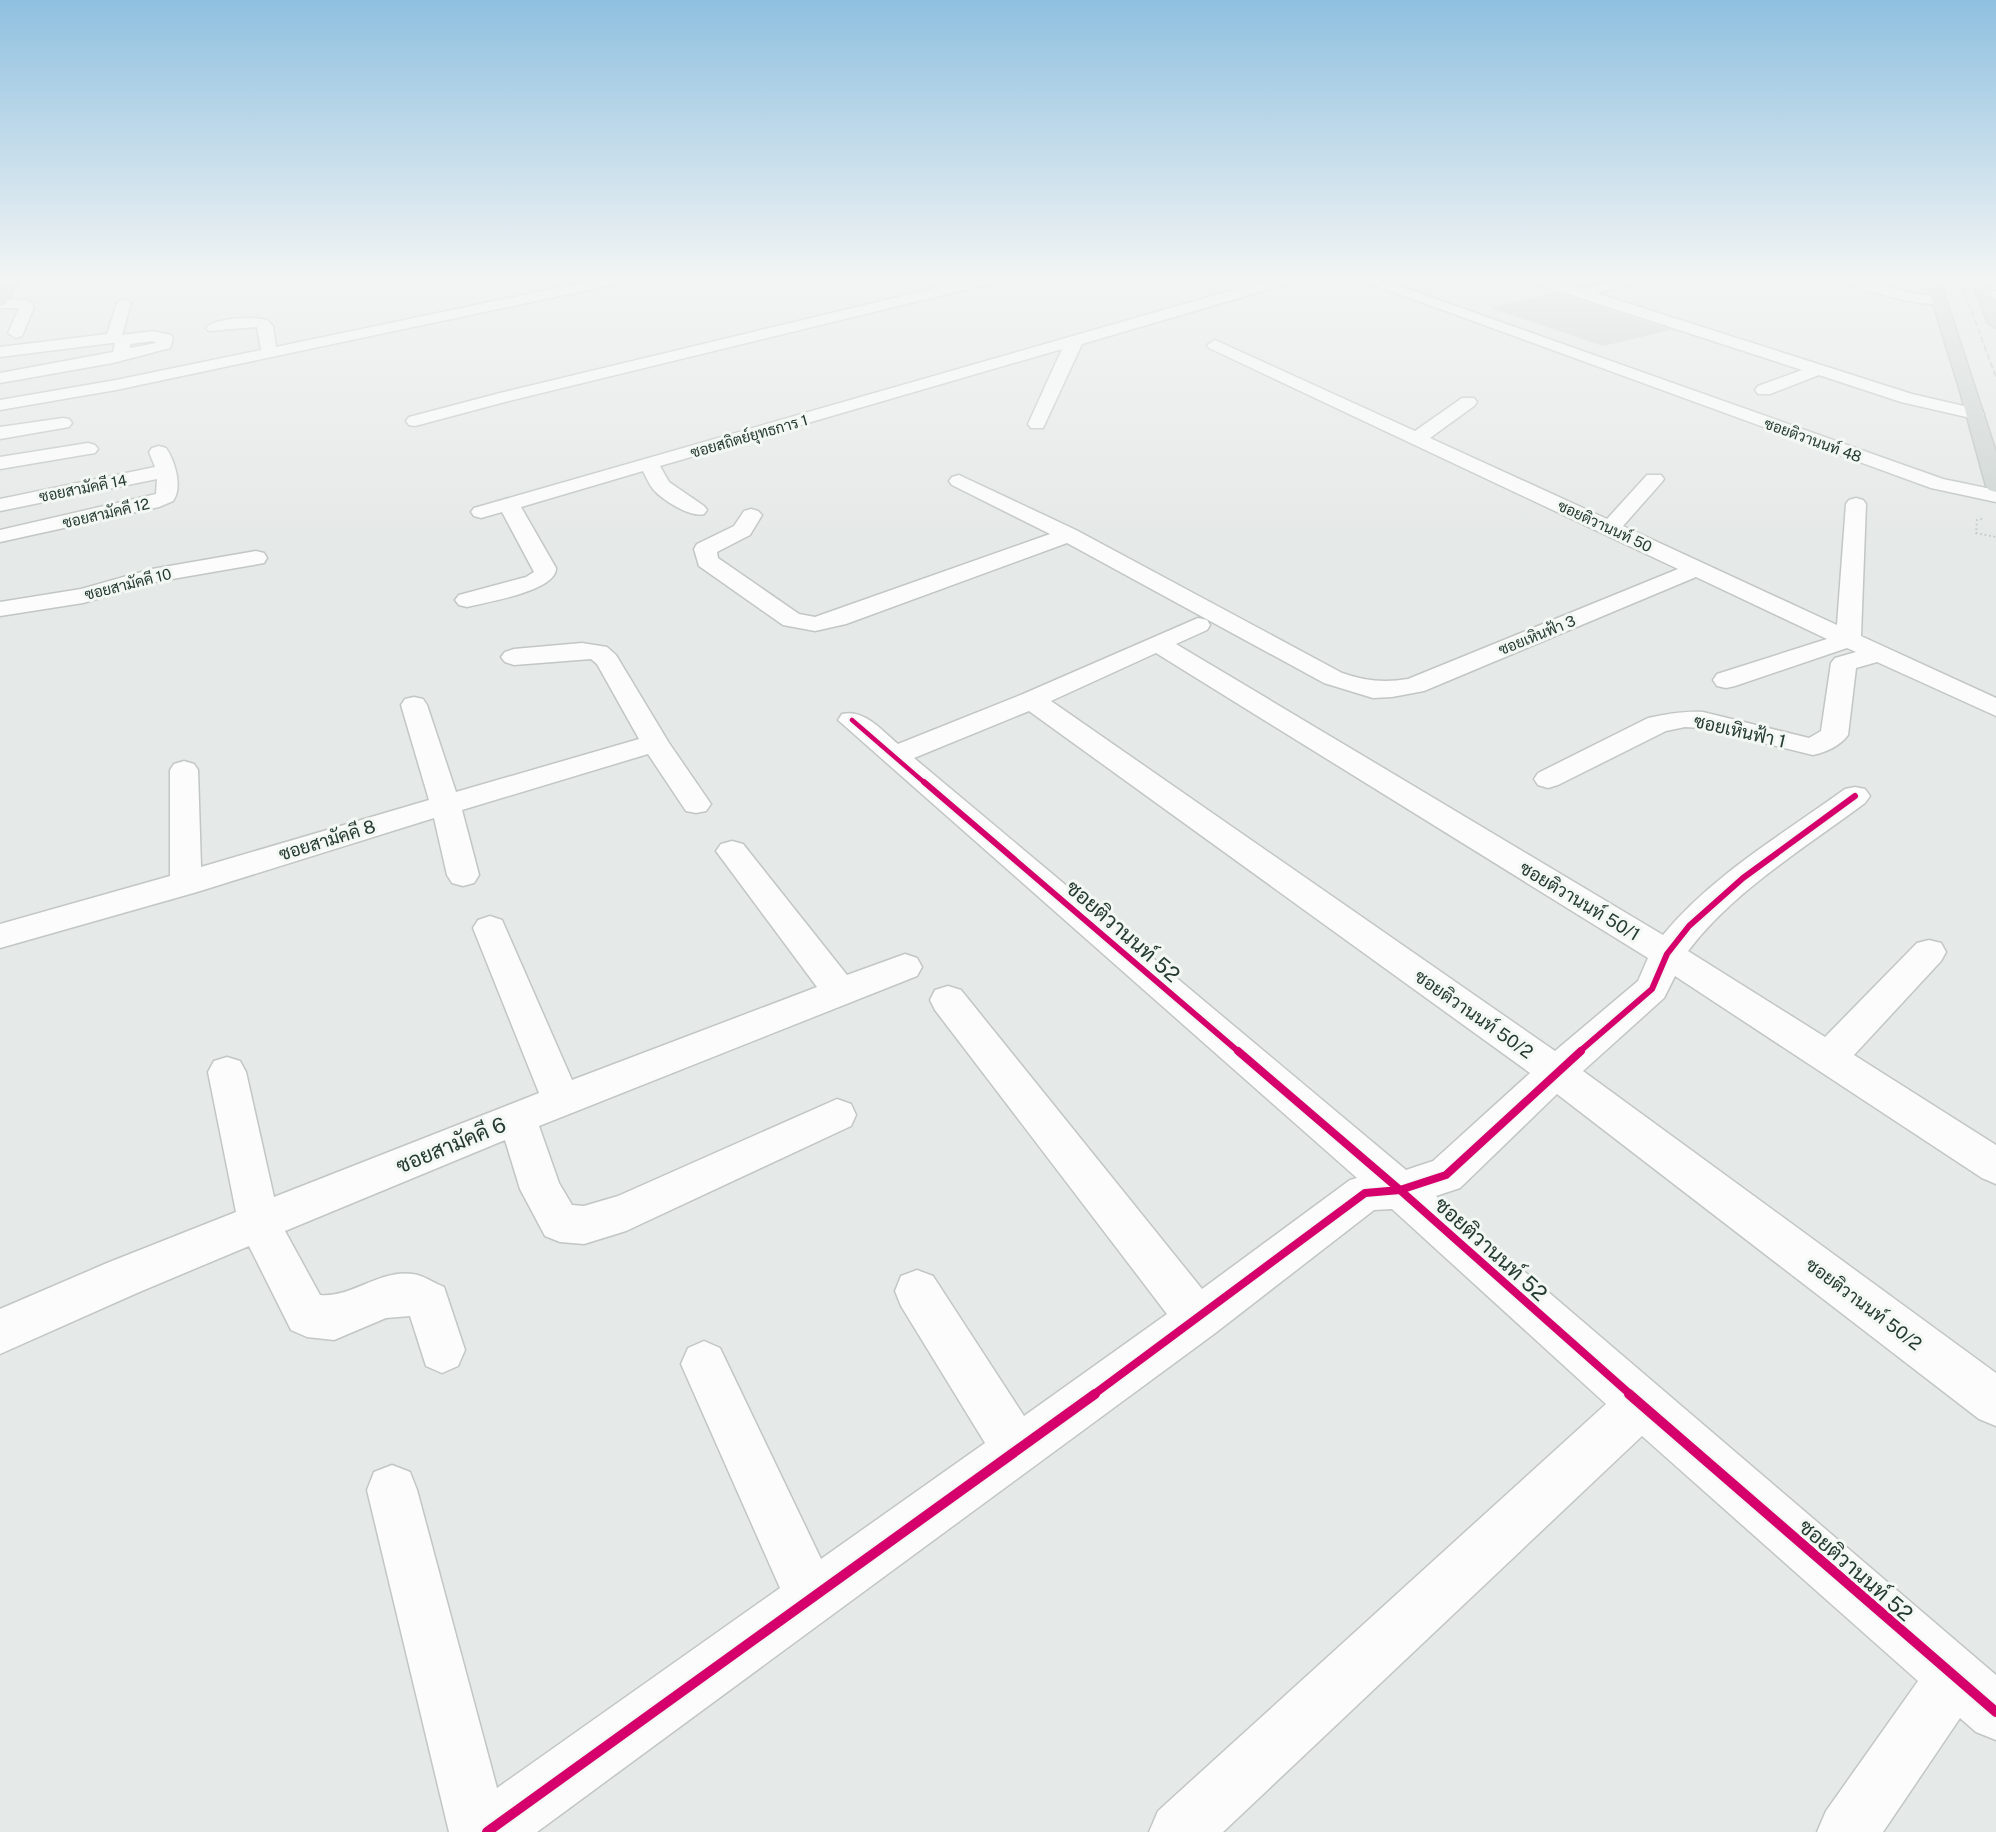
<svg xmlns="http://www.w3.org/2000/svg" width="1996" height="1832" font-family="'Public Sans',Sarabun,sans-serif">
	<rect width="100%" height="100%" fill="#e5e9e7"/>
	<path fill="#cdd2d0" d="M 1555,292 L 1671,330 L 1603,346 L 1491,308 Z"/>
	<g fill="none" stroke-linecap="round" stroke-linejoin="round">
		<defs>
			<path id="minor" d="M 604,278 L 633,278 L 626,282 L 116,390 L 0,410 L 0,400 L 116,380 L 261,350 L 257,327 L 209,331 L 206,328 C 215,318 254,316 267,320 L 273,326 L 276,347 Z
				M 977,278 L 1003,278 L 1001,281 L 505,402 L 415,426 L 409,425 L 406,421 L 409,417 L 500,393 Z
				M 1275,278 L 1299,278 L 1297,281 L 1082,344 L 1043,428 L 1031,428 L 1028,424 L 1062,349 L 660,466 L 669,482 L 704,506 L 707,510 L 704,514 C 691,518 662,500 653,489 C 649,484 646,477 643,471 L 521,507 L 556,568 C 557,591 486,602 467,607 L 459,605 L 455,600 L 459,595 L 526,577 L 534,572 L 502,512 L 481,518 L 474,516 L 471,512 L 474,508 Z
				M 1355,278 L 1377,278 L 1943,479 L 1996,490 L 1996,502 L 1931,488 Z
				M 1526,278 L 1549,278 L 1580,289 L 1623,278 L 1649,278 L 1647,281 L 1596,293 L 1912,394 L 1981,410 L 1984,414 L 1981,418 L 1975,419 L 1901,402 L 1819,375 L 1770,394 L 1758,394 L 1755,390 L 1758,386 L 1802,370 L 1528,281 Z
				M 1833,278 L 1858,278 L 1912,293 L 1944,298 L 1946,301 C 1935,313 1854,286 1835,281 Z
				M 1984,290 L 1996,291 L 1996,299 L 1979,297 L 1977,294 L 1979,291 Z
				M 124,299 L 131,303 L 122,335 L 153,331 L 171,335 L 173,338 L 170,348 L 113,363 L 0,383 L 0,373 L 113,352 L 115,343 L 112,343 L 0,357 L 0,347 L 107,334 L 117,303 ZM 153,341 L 156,343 L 130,348 L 130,344 Z
				M 0,300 C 12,300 29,296 34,307 L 22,336 L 16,338 L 8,333 L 19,308 L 0,308 Z
				M 1215,340 L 1415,431 L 1462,398 L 1474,398 L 1477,402 L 1474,406 L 1430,438 L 1607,519 L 1647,475 L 1661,475 L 1664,479 L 1661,483 L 1623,526 L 1837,625 L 1846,504 L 1849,500 L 1856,498 L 1863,500 L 1866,504 L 1861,636 L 1996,698 L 1996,716 L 1877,662 L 1856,668 L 1848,735 C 1840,746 1826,752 1813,755 L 1703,728 L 1685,727 L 1666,731 L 1558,785 L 1548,788 L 1538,785 L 1534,779 L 1538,773 L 1648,718 C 1667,714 1684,711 1703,712 L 1809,738 L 1821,731 L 1831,663 L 1835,658 L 1856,652 L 1847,648 L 1735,686 L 1726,688 L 1717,686 L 1713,680 L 1717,674 L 1827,639 L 1696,577 L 1424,691 L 1392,697 L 1373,698 L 1324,683 L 1067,543 L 846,624 L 815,631 L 783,625 L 699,566 L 694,549 L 697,544 L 734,526 L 744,511 L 751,509 L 758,511 L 762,515 L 750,535 L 717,552 L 718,558 L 799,614 L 815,617 L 1050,534 L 952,485 L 949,481 L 952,477 L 959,475 L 1076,530 L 1342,673 C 1365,681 1384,683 1408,679 L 1678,569 L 1209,348 L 1207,345 Z
				M 63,418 L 69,419 L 72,423 L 69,427 L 0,439 L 0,427 Z
				M 88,443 L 95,445 L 98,449 L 95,453 L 0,469 L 0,457 Z
				M 159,446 L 166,448 C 175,461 183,487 173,501 L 159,507 L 0,542 L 0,530 L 156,494 L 157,479 L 0,511 L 0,499 L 155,467 L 149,452 L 152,448 Z
				M 256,551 L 264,553 L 267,558 L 264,563 L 155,582 L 83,603 L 0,616 L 0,602 L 81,589 L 152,569 Z
				M 1198,618 L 1207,620 L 1210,625 L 1207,630 L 1176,644 L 1663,935 C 1711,876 1783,834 1845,789 L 1855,787 L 1865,789 L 1870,796 L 1865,803 C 1805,848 1734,890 1688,951 L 1825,1037 L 1917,943 L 1929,940 L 1941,943 L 1946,952 L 1941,961 L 1854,1055 L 1996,1145 L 1996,1184 L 1982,1178 L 1675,976 L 1664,998 L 1583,1071 L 1996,1373 L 1996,1426 L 1979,1419 L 1557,1094 L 1460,1188 L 1436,1196 L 1996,1675 L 1996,1740 L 1976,1732 L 1960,1718 L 1883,1832 L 1817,1832 L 1826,1811 L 1918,1681 L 1642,1436 L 1223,1832 L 1149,1832 L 1158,1811 L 1606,1404 L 1392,1209 L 1374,1210 L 1214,1334 L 537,1832 L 449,1832 L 367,1490 L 374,1472 L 392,1465 L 410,1472 L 417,1490 L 497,1788 L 780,1588 L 681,1364 L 688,1348 L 704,1341 L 720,1348 L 821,1559 L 985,1443 L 901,1306 L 895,1291 L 901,1276 L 917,1270 L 933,1276 L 1024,1416 L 1167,1314 L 935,1010 L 930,1000 L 935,990 L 948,986 L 961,990 L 1202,1289 L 1350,1180 L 1357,1178 L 838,720 L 842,714 C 865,709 882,731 898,744 L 1023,694 ZM 1156,653 L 1648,958 L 1638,981 L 1555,1051 L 1051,701 ZM 1029,711 L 1530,1073 L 1433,1161 L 1406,1170 L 914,758 Z
				M 582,643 L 607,647 L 616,655 L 669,743 L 711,804 L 706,811 L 696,813 L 686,811 L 648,754 L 462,810 L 479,875 L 474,883 L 463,886 L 452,883 L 447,875 L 434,818 L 197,892 L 0,948 L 0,924 L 170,876 L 170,770 L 174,764 L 184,761 L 194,764 L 198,770 L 201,867 L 429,800 L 401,705 L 405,699 L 414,697 L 423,699 L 427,705 L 456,792 L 639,739 L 597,664 L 591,659 L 514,665 L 505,662 L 501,657 L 505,652 L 514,649 Z
				M 732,841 L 743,844 L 847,975 L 905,954 L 917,958 L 922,967 L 917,976 L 539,1126 L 559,1183 L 572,1205 L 584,1206 L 618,1196 L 837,1099 L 851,1104 L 856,1115 L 851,1126 L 626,1231 L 584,1244 L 560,1242 L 545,1236 L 520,1189 L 505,1140 L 285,1231 L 320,1295 C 352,1298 379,1269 413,1274 C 423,1275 434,1283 444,1287 L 465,1350 L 458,1366 L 442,1373 L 426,1366 L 410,1316 L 386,1318 L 334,1340 L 307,1337 L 291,1330 L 249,1246 L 137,1293 L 0,1354 L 0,1309 L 107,1263 L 236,1212 L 208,1072 L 214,1061 L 227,1057 L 240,1061 L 246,1072 L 274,1197 L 539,1093 L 473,928 L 478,920 L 490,916 L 502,920 L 572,1080 L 817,987 L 716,851 L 721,844 Z"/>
			<path id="major" d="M 6,278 L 20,278 L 5,305 L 0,306 L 0,289 Z
				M 1925,278 L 1939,278 L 1996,452 L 1996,492 L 1989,490 L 1986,486 L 1960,391 Z
				M 1971,278 L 1985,278 L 1996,305 L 1996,328 L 1988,323 Z"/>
		</defs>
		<use href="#minor" stroke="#c2c6c4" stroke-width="3"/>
		<use href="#major" stroke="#bdc4c1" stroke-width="3"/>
		<path stroke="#c2c9c5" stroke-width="2" stroke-dasharray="1.5 3" stroke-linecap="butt" d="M 1982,519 L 1977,520 L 1976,533 L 1996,537"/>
		<use href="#minor" fill="#fbfcfb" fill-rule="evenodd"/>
		<use href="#major" fill="#ced5d2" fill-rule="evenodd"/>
		<path stroke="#c7cac9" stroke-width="2" stroke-dasharray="6 3" stroke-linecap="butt" d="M 1959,278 L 1996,377"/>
		<defs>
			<path id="cycleway-far3" d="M 852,720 L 926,784"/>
			<path id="cycleway-far2" d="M 924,782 L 1239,1052
				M 1579,1052 L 1652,989 L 1667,954 L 1689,926 L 1743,878 L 1855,796"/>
			<path id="cycleway-far1" d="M 1238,1051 L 1400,1190 L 1631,1395
				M 1093,1395 L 1365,1193 L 1400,1190 L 1446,1175 L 1581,1051"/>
			<path id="cycleway" d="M 1629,1394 L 1996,1712
				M 487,1832 L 1095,1394"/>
		</defs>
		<use href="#cycleway-far3" stroke="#f3f8f5" stroke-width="8"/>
		<use href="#cycleway-far2" stroke="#f3f8f5" stroke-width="10"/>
		<use href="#cycleway-far1" stroke="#f3f8f5" stroke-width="11"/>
		<use href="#cycleway" stroke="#f3f8f5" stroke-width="14"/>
		<use href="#cycleway-far3" stroke="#d6006c" stroke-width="4.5"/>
		<use href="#cycleway-far2" stroke="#d6006c" stroke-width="6"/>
		<use href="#cycleway-far1" stroke="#d6006c" stroke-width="8"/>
		<use href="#cycleway" stroke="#d6006c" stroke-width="10"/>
	</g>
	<linearGradient id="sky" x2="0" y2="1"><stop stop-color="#8fc0e0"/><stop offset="0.52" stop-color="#f3f5f4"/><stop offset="1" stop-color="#f3f5f4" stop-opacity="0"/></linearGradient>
	<rect width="1996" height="535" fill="url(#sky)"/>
	<g text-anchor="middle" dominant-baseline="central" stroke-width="6" stroke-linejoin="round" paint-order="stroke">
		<g font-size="15" fill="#253a31" stroke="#f3f8f5">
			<text transform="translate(749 436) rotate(-16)">ซอยสถิตย์ยุทธการ 1</text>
			<text transform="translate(1813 440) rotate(20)">ซอยติวานนท์ 48</text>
			<text transform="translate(83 488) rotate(-11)">ซอยสามัคคี 14</text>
			<text transform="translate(106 513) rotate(-13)">ซอยสามัคคี 12</text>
			<text transform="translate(1605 526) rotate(25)">ซอยติวานนท์ 50</text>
			<text transform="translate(128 584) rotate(-14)">ซอยสามัคคี 10</text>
			<text transform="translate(1537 635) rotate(-22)">ซอยเหินฟ้า 3</text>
		</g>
		<g font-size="18" fill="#253a31" stroke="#f3f8f5">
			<text transform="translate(1740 731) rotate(13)">ซอยเหินฟ้า 1</text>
			<text transform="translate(327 840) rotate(-17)">ซอยสามัคคี 8</text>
			<text transform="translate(1580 901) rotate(31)">ซอยติวานนท์ 50/1</text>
			<text transform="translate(1474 1014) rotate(35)">ซอยติวานนท์ 50/2</text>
			<text transform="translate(1864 1304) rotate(37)">ซอยติวานนท์ 50/2</text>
		</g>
		<g font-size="21" fill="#253a31" stroke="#f3f8f5">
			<text transform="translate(1123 931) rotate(41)">ซอยติวานนท์ 52</text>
			<text transform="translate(451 1145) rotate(-22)">ซอยสามัคคี 6</text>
			<text transform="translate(1491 1249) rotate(42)">ซอยติวานนท์ 52</text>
			<text transform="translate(1856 1570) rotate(41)">ซอยติวานนท์ 52</text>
		</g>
	</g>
</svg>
